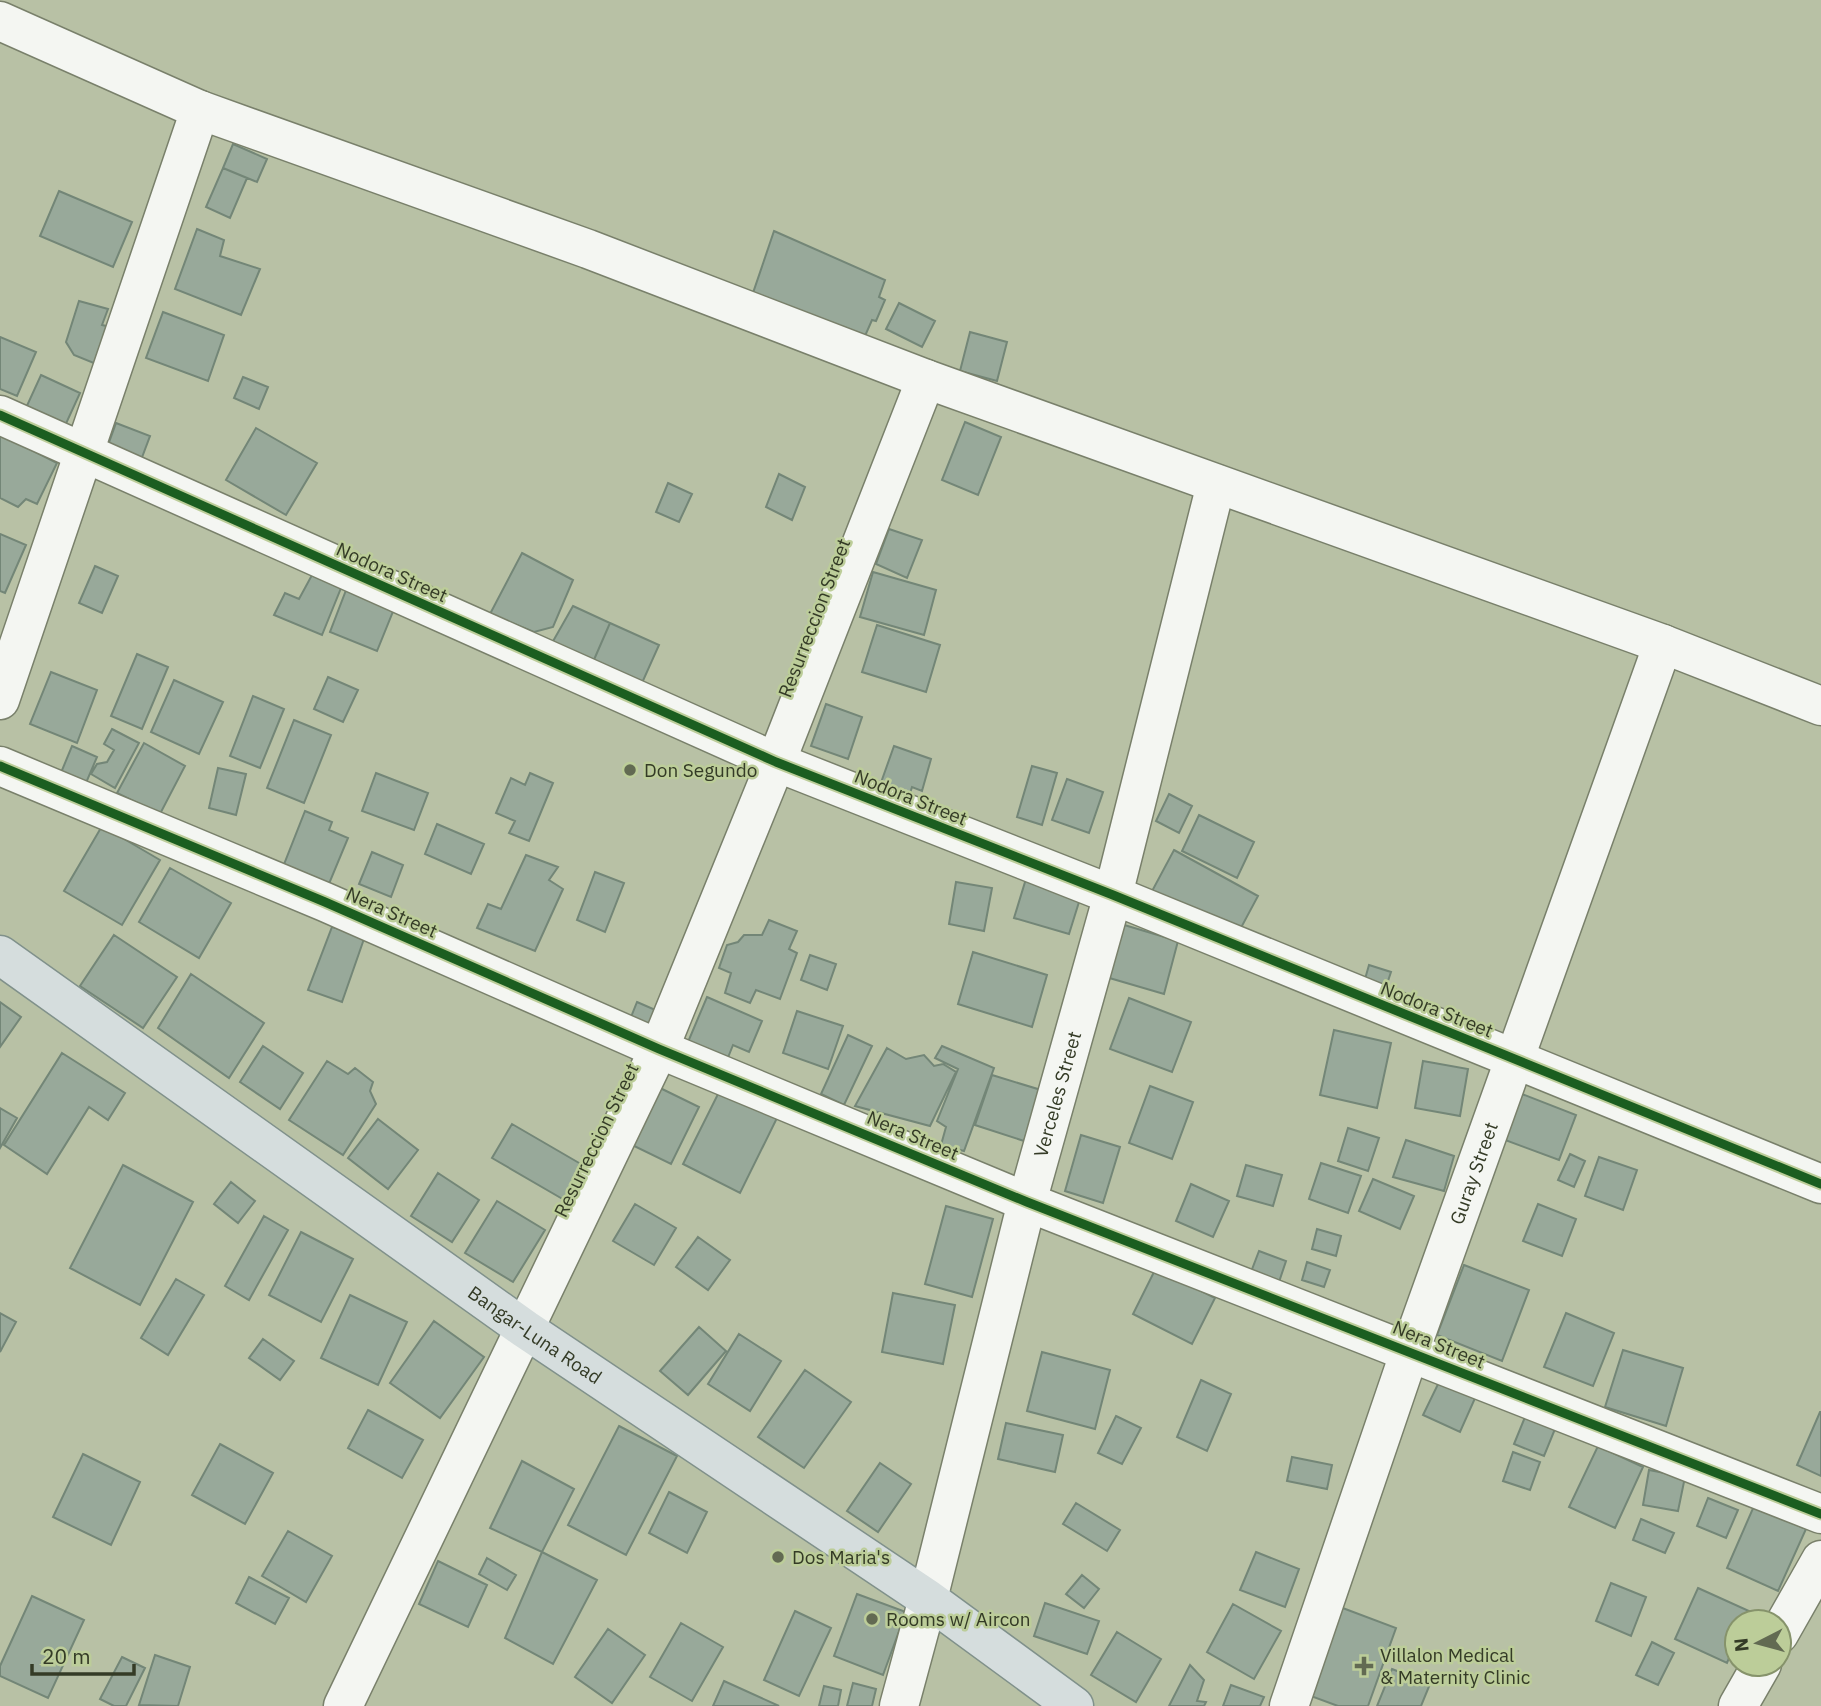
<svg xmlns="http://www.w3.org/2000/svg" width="1821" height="1706" font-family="'IBM Plex Sans',sans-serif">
	<rect width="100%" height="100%" fill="#b8c1a5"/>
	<path fill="#98a99a" stroke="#738677" stroke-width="2" d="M 233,144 L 267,159 L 257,182 L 223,168 Z
		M 223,168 L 247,178 L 230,218 L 206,207 Z
		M 59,191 L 132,222 L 113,267 L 40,236 Z
		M 197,229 L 224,240 L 220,256 L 260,269 L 241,315 L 175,289 Z
		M 774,231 L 885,280 L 879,297 L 885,300 L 876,321 L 872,320 L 865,336 L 753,293 Z
		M 79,301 L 108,309 L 102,325 L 115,328 L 101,366 L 74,355 L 66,342 Z
		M 899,303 L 935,321 L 922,347 L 886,329 Z
		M 163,312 L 224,335 L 208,381 L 146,358 Z
		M 970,332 L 1007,342 L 997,381 L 960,371 Z
		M 0,337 L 36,352 L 17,396 L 0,389 Z
		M 41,375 L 80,393 L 64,428 L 25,410 Z
		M 243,377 L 268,387 L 259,409 L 234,398 Z
		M 965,422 L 1001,437 L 978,495 L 942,480 Z
		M 116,423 L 150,436 L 141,460 L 107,448 Z
		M 256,428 L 317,463 L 286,515 L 226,480 Z
		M 0,434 L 57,463 L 37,504 L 26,499 L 18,507 L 0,498 Z
		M 779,474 L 805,487 L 792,520 L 766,507 Z
		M 668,483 L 692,494 L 679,522 L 656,512 Z
		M 889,529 L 922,540 L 907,578 L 876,564 Z
		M 0,534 L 26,545 L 5,593 L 0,591 Z
		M 522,553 L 573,580 L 553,627 L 534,632 L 490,614 Z
		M 95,566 L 118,576 L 102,613 L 79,603 Z
		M 873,572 L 936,590 L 924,635 L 860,617 Z
		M 312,575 L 341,588 L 322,635 L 274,615 L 285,593 L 299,599 Z
		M 348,585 L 396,604 L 377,651 L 330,632 Z
		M 573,606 L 610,623 L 593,662 L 552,643 Z
		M 610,623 L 659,645 L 642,683 L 593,662 Z
		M 877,625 L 940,645 L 926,692 L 862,672 Z
		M 137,654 L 168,667 L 142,729 L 111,716 Z
		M 51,672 L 97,690 L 77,743 L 30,724 Z
		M 328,677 L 358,690 L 343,722 L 314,709 Z
		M 174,680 L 223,702 L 199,754 L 151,732 Z
		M 253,696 L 284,709 L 260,768 L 230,756 Z
		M 826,704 L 862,717 L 848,759 L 811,746 Z
		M 294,720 L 331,735 L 304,803 L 267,788 Z
		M 112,729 L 139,743 L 115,788 L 91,774 L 97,764 L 107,762 L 114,750 L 104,744 Z
		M 144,743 L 185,766 L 160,814 L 117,793 Z
		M 72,746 L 97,757 L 83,790 L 58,780 Z
		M 894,746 L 931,759 L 922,791 L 912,787 L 908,800 L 878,791 Z
		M 1032,766 L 1057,773 L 1042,825 L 1017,817 Z
		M 218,768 L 246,774 L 236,815 L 209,808 Z
		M 376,773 L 428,793 L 414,830 L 362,811 Z
		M 530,773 L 553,783 L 529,841 L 509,833 L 515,821 L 496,813 L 511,778 L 525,785 Z
		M 1067,779 L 1103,792 L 1089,833 L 1052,820 Z
		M 1169,794 L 1192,806 L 1179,833 L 1156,821 Z
		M 305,811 L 332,822 L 329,830 L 348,838 L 326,891 L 281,872 Z
		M 1199,815 L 1254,842 L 1237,878 L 1182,851 Z
		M 437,824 L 484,844 L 471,874 L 425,854 Z
		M 102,826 L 160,860 L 122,925 L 64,891 Z
		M 1174,850 L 1258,896 L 1235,939 L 1151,893 Z
		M 372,852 L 403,865 L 391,897 L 359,884 Z
		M 526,855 L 558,867 L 549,880 L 563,889 L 535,951 L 477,928 L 488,904 L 501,909 Z
		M 170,868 L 231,903 L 199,958 L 139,922 Z
		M 1029,869 L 1084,886 L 1069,934 L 1014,918 Z
		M 595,872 L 624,883 L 605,932 L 577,920 Z
		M 956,882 L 992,888 L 984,931 L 949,924 Z
		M 769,920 L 797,931 L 789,949 L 797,953 L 780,999 L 756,990 L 750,1003 L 725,993 L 731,973 L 719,968 L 727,945 L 738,942 L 744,935 L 762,935 Z
		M 1121,924 L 1178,941 L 1164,994 L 1106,977 Z
		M 332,927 L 365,936 L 342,1002 L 308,990 Z
		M 114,935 L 177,977 L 143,1028 L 80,986 Z
		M 973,952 L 1047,975 L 1032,1027 L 958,1004 Z
		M 810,955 L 836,964 L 827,990 L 801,980 Z
		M 1369,965 L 1391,972 L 1384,993 L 1363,986 Z
		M 191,974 L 264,1023 L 229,1078 L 158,1028 Z
		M 707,997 L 762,1021 L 749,1052 L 733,1045 L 727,1060 L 688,1042 Z
		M 1129,998 L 1191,1022 L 1172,1072 L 1110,1049 Z
		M 0,1002 L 21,1017 L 0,1047 Z
		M 637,1002 L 660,1012 L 651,1032 L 629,1022 Z
		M 797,1011 L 843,1026 L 828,1069 L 783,1053 Z
		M 1334,1030 L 1391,1043 L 1377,1108 L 1320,1095 Z
		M 848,1035 L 872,1046 L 844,1105 L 821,1094 Z
		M 263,1046 L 303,1073 L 280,1109 L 240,1082 Z
		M 942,1046 L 994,1068 L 964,1151 L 941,1145 L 946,1127 L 937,1121 L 958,1069 L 935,1058 Z
		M 887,1048 L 906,1059 L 924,1055 L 934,1066 L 943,1064 L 956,1072 L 930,1126 L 855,1106 Z
		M 62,1053 L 125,1093 L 108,1120 L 89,1107 L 47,1174 L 4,1145 Z
		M 327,1061 L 348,1074 L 355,1068 L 373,1082 L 370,1091 L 376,1104 L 343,1155 L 289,1120 Z
		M 1423,1061 L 1468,1069 L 1460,1116 L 1415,1108 Z
		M 992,1075 L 1041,1090 L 1024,1141 L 975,1125 Z
		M 656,1086 L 699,1107 L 671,1164 L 628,1143 Z
		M 1150,1086 L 1193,1102 L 1172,1159 L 1129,1143 Z
		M 720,1090 L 777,1118 L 740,1193 L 683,1164 Z
		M 1522,1094 L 1576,1115 L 1559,1160 L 1505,1140 Z
		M 0,1108 L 17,1118 L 0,1148 Z
		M 378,1119 L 418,1150 L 388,1189 L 348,1158 Z
		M 512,1124 L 586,1167 L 566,1201 L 492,1158 Z
		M 1348,1128 L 1379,1138 L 1368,1171 L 1338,1161 Z
		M 1081,1135 L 1120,1147 L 1103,1203 L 1065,1191 Z
		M 1406,1140 L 1454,1156 L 1444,1191 L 1393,1177 Z
		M 1570,1154 L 1585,1161 L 1574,1187 L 1558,1180 Z
		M 1599,1157 L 1637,1170 L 1623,1210 L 1585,1196 Z
		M 1321,1163 L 1361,1176 L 1348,1213 L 1309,1199 Z
		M 123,1165 L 193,1202 L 140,1305 L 70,1268 Z
		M 1246,1165 L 1282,1175 L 1273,1206 L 1237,1196 Z
		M 438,1173 L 479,1200 L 452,1242 L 411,1216 Z
		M 1373,1179 L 1414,1196 L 1400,1229 L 1359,1211 Z
		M 231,1182 L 255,1201 L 238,1223 L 214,1204 Z
		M 1191,1184 L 1229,1201 L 1213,1237 L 1176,1221 Z
		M 497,1201 L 545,1230 L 513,1282 L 465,1253 Z
		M 635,1204 L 676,1228 L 654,1265 L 613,1241 Z
		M 1538,1204 L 1576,1219 L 1562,1256 L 1523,1241 Z
		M 946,1206 L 993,1219 L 972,1297 L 925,1284 Z
		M 264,1216 L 288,1230 L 249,1300 L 225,1286 Z
		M 1317,1229 L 1341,1236 L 1336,1256 L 1312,1249 Z
		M 301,1232 L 353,1259 L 321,1322 L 269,1295 Z
		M 698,1237 L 730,1260 L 708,1290 L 676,1267 Z
		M 1259,1251 L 1286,1261 L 1279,1282 L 1251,1272 Z
		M 1307,1262 L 1330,1270 L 1324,1287 L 1302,1280 Z
		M 1464,1265 L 1529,1290 L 1502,1361 L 1437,1335 Z
		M 1156,1268 L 1215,1298 L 1192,1344 L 1133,1314 Z
		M 176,1279 L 204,1295 L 168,1355 L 141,1338 Z
		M 893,1293 L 955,1305 L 943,1364 L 882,1352 Z
		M 350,1295 L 407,1322 L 378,1385 L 321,1358 Z
		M 0,1313 L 16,1322 L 0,1352 Z
		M 1566,1313 L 1614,1333 L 1593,1386 L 1544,1367 Z
		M 434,1321 L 484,1357 L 440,1418 L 390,1383 Z
		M 699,1327 L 726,1351 L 688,1395 L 660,1371 Z
		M 739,1334 L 781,1361 L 750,1411 L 708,1384 Z
		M 263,1339 L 294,1361 L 280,1380 L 249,1358 Z
		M 1623,1350 L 1683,1368 L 1666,1426 L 1605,1407 Z
		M 1042,1352 L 1110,1370 L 1095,1429 L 1027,1411 Z
		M 805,1370 L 851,1402 L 804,1468 L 758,1437 Z
		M 1201,1380 L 1231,1394 L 1207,1451 L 1177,1437 Z
		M 1440,1380 L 1476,1396 L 1460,1432 L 1423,1415 Z
		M 368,1410 L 423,1440 L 402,1478 L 348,1448 Z
		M 1820,1412 L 1821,1412 L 1821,1476 L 1797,1465 Z
		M 1116,1416 L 1141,1428 L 1122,1464 L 1098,1453 Z
		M 1525,1417 L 1555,1429 L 1544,1456 L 1514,1444 Z
		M 1006,1423 L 1063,1435 L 1055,1472 L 998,1459 Z
		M 619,1426 L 677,1456 L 626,1555 L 568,1525 Z
		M 220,1444 L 273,1473 L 245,1524 L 192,1495 Z
		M 1598,1446 L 1643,1467 L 1615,1528 L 1569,1507 Z
		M 1513,1452 L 1540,1462 L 1530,1490 L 1503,1481 Z
		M 83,1454 L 140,1482 L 111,1545 L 53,1517 Z
		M 1292,1457 L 1332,1465 L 1327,1489 L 1287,1481 Z
		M 522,1461 L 574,1489 L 542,1552 L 490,1528 Z
		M 880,1463 L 911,1484 L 878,1532 L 847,1511 Z
		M 1649,1470 L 1685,1477 L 1678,1511 L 1643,1505 Z
		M 669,1492 L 707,1512 L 687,1553 L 649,1533 Z
		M 1708,1498 L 1738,1510 L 1726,1538 L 1697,1526 Z
		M 1076,1503 L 1120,1530 L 1107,1551 L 1063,1524 Z
		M 1754,1506 L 1806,1529 L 1778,1591 L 1727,1568 Z
		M 1641,1519 L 1674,1533 L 1665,1553 L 1633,1540 Z
		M 288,1531 L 332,1556 L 306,1602 L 262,1576 Z
		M 542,1552 L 597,1580 L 553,1664 L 505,1638 Z
		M 1256,1552 L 1299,1569 L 1285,1607 L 1240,1590 Z
		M 487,1558 L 516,1575 L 507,1590 L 479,1574 Z
		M 438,1561 L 487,1585 L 468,1627 L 419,1604 Z
		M 1082,1575 L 1099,1589 L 1084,1608 L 1066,1594 Z
		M 249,1577 L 289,1598 L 275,1624 L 236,1603 Z
		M 1611,1583 L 1646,1597 L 1631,1636 L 1596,1621 Z
		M 1698,1588 L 1749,1611 L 1745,1622 L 1737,1622 L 1737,1639 L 1727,1663 L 1675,1639 Z
		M 857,1594 L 906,1612 L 883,1675 L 834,1656 Z
		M 32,1596 L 84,1620 L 48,1698 L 0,1676 L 0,1666 Z
		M 1045,1603 L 1099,1621 L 1087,1654 L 1034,1636 Z
		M 1233,1604 L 1281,1631 L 1254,1679 L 1207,1652 Z
		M 1340,1607 L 1396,1628 L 1368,1706 L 1338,1706 L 1308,1695 Z
		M 795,1611 L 831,1628 L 799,1696 L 764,1680 Z
		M 681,1623 L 723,1647 L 692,1701 L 650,1677 Z
		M 608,1629 L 645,1655 L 612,1703 L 575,1677 Z
		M 1117,1632 L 1161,1659 L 1136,1702 L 1091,1675 Z
		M 1652,1642 L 1674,1653 L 1658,1685 L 1636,1675 Z
		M 155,1655 L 190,1667 L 178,1706 L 139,1705 Z
		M 122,1657 L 145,1668 L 126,1706 L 114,1706 L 100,1699 Z
		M 1190,1665 L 1204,1680 L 1197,1701 L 1206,1702 L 1204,1706 L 1169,1706 Z
		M 1392,1669 L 1430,1684 L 1421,1706 L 1377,1706 Z
		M 724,1681 L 779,1706 L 713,1706 Z
		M 853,1683 L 876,1689 L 872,1706 L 847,1706 Z
		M 1231,1685 L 1264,1697 L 1260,1706 L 1223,1706 Z
		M 824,1686 L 841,1690 L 838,1706 L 819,1706 Z"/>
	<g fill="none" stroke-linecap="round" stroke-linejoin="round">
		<defs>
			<g id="minor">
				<path d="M 0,21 L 200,110 L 588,249 L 926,379 L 1663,644 L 1821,706"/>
				<path d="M 0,415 L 776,762 L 1113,895 L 1821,1184"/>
				<path d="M 0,700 L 200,110"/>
				<path d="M 0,766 L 325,902 L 659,1049 L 1027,1202 L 1821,1514"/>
				<path d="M 1779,1634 L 1821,1560"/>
				<path d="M 343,1706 L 659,1049 L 776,762 L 926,379"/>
				<path id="s1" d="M 899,1706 L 928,1599 L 1027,1202 L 1113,895 L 1216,484"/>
				<path id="s2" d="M 1289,1706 L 1410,1351 L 1663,644"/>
				<path d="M 1738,1706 L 1762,1664"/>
			</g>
			<g id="major">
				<path id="s3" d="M 0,955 L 525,1329 L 928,1599 L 1074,1706"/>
			</g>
		</defs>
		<use href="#minor" stroke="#79806b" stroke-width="41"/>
		<use href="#major" stroke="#80918b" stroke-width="41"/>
		<use href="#minor" stroke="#f4f6f2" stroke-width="38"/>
		<use href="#major" stroke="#d5dddd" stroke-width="38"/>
		<defs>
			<path id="cycleway" d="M 0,415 L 776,762 L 1113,895 L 1821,1184
				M 0,766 L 325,902 L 659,1049 L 1027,1202 L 1821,1514"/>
		</defs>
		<use href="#cycleway" stroke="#bccd99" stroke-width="13"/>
		<use href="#cycleway" stroke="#1b5e20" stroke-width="9"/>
	</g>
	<g fill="#626a52" stroke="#bccd99" stroke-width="2.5">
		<circle cx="630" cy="770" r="7"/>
		<circle cx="778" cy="1557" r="7"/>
		<circle cx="872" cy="1619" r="7"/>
		<path d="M1360.5 1655.5h7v7h7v7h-7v7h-7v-7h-7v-7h7z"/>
	</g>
	<g text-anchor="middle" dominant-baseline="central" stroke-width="5" stroke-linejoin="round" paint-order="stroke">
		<g font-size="19" fill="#343b26" stroke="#bccd99">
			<text transform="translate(392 572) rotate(24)">Nodora Street</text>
			<text transform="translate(814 618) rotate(-69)">Resurreccion Street</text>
			<text transform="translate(911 797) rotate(22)">Nodora Street</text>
			<text transform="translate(392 912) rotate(24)">Nera Street</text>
			<text transform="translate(1437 1009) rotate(22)">Nodora Street</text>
			<text stroke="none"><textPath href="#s1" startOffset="632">Verceles Street</textPath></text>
			<text transform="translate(913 1135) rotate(23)">Nera Street</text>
			<text transform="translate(596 1140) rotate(-64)">Resurreccion Street</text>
			<text stroke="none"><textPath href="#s2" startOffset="564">Guray Street</textPath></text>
			<text stroke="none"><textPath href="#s3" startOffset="656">Bangar-Luna Road</textPath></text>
			<text transform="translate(1439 1344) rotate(22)">Nera Street</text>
		</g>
		<g font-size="19" fill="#343b26" stroke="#bccd99" text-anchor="start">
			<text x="644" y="770">Don Segundo</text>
			<text x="792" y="1557">Dos Maria's</text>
			<text x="886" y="1619">Rooms w/ Aircon</text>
			<text x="1380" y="1655">Villalon Medical<tspan x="1380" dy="22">&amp; Maternity Clinic</tspan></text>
		</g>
	</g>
	<g transform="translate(1758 1643) rotate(264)"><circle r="33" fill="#bccd99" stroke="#86936b" stroke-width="2"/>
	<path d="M0-5L12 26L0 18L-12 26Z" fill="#626a52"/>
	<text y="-10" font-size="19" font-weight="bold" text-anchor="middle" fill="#343b26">N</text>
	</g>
	<path d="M32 1664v10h102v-10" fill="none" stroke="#343b26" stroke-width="3.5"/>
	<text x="42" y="1664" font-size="21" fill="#343b26" stroke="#bccd99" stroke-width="5" paint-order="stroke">20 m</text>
</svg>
